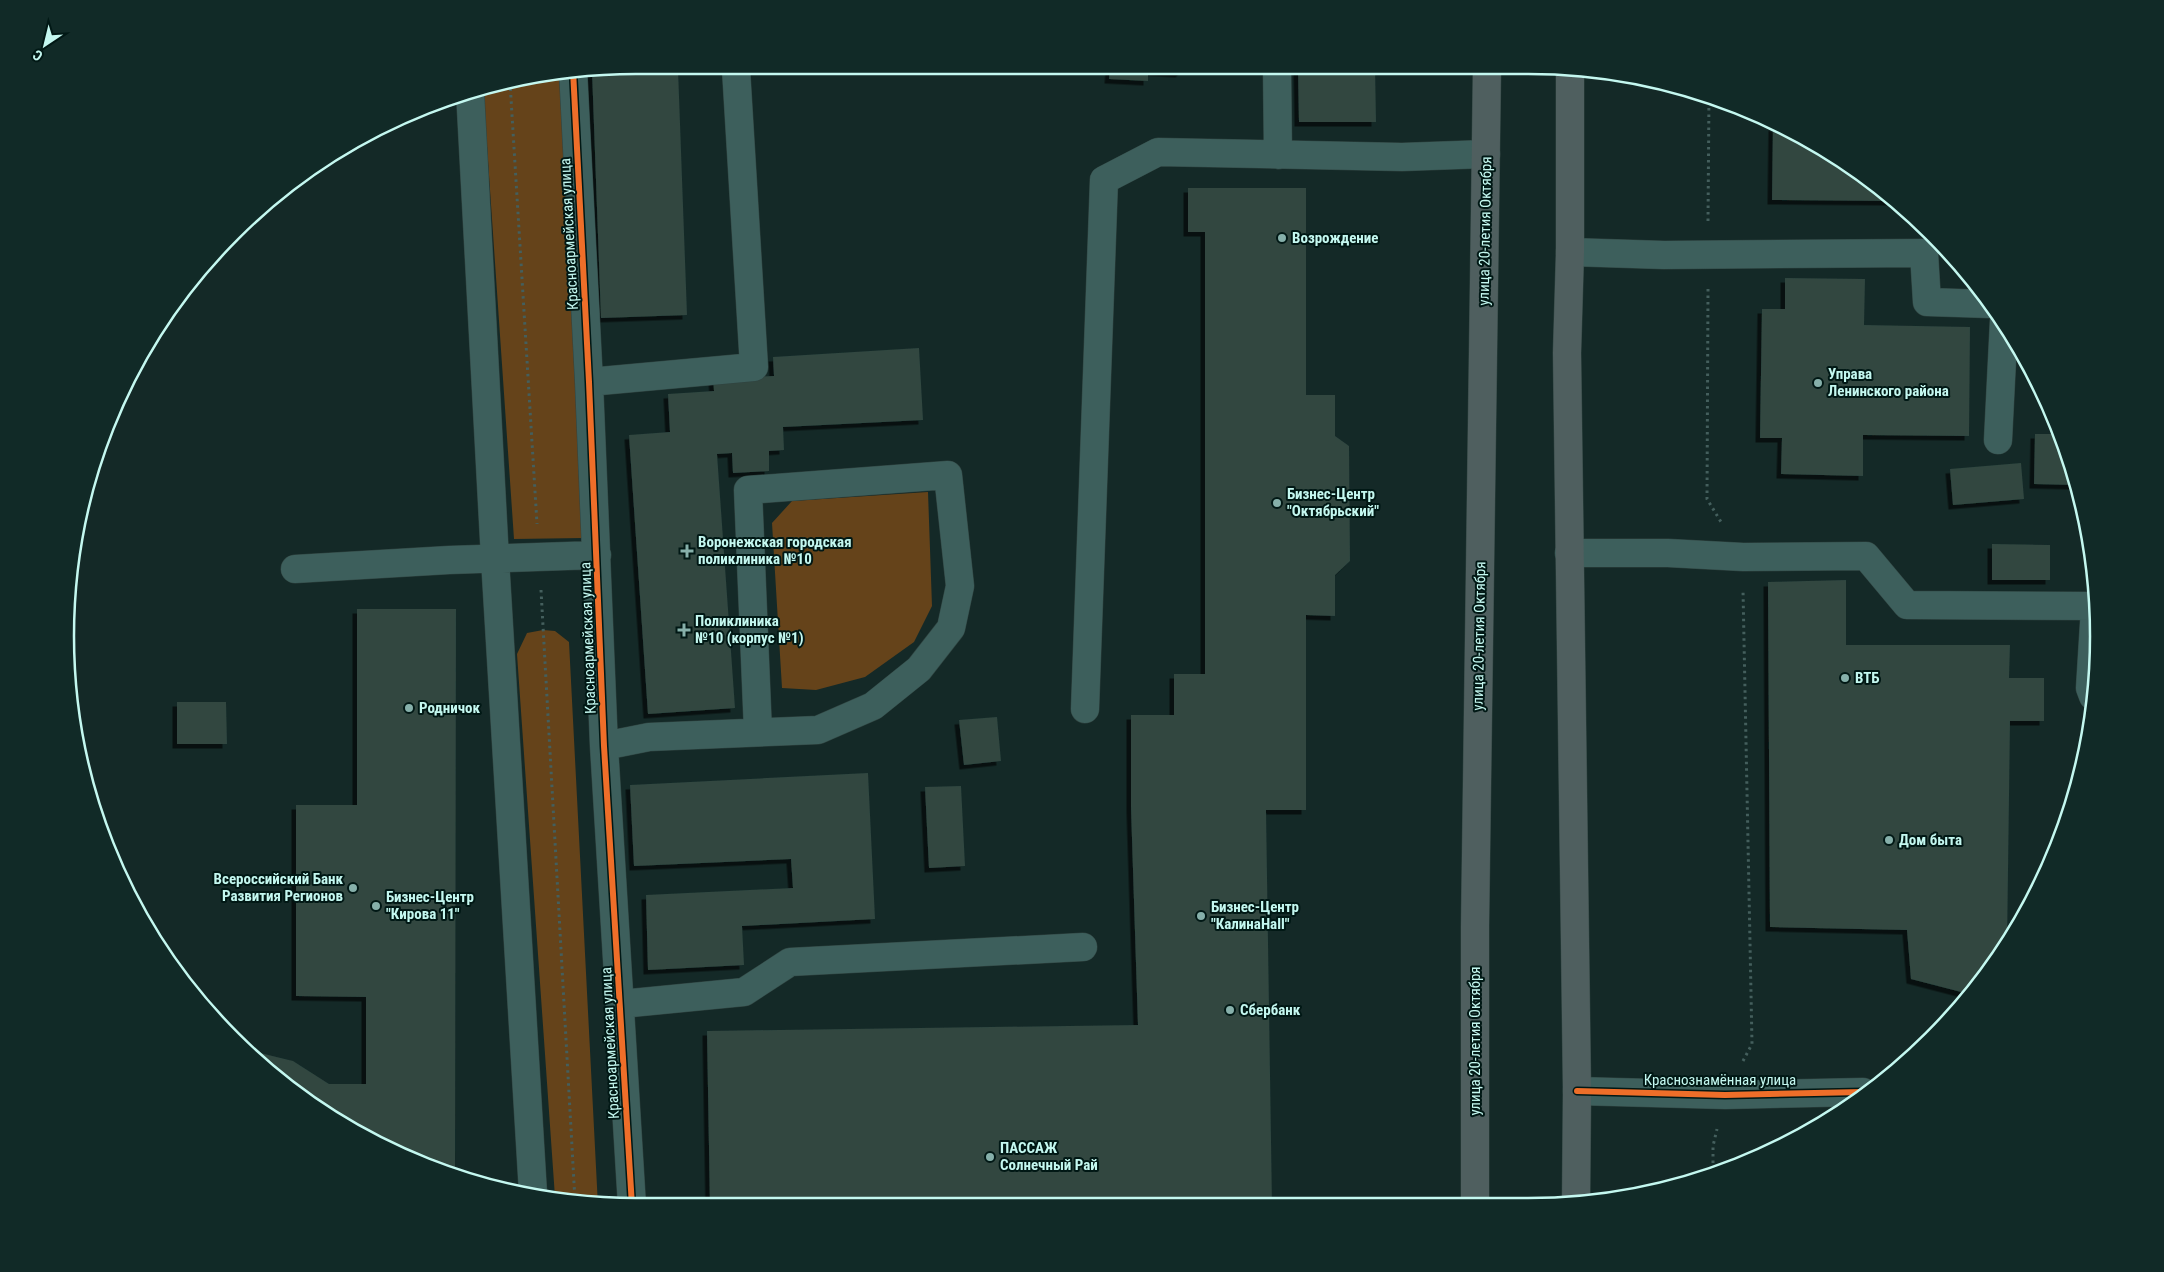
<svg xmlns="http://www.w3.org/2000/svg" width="2164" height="1272" font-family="'Roboto Condensed',sans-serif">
	<defs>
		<filter id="shadow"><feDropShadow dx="-4.5" dy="4.5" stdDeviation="0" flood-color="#0009"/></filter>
	</defs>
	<rect width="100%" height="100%" fill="#142927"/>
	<path fill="#65431a" d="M 559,70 L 584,538 L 514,539 L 483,88 Z
		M 928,492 L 932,606 L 914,642 L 865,677 L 816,690 L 782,688 L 772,523 L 792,501 Z
		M 543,630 L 555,631 L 569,642 L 598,1206 L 555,1197 L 517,654 L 527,633 Z"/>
	<path fill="#304741" filter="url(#shadow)" d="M 1298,67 L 1375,67 L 1376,122 L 1299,122 Z
		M 1110,68 L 1185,68 L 1180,73 L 1148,71 L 1148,81 L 1109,79 Z
		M 678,69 L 687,315 L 601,318 L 592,70 Z
		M 1773,126 L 1845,161 L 1894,201 L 1772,200 Z
		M 1188,188 L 1306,188 L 1306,395 L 1335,395 L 1335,436 L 1349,446 L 1350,561 L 1335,575 L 1335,616 L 1306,615 L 1306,810 L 1266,810 L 1272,1206 L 710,1206 L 707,1031 L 1138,1025 L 1131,807 L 1131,715 L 1174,715 L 1174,674 L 1205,674 L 1205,232 L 1188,232 Z
		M 1785,278 L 1865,279 L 1864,325 L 1970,327 L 1969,436 L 1863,435 L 1863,476 L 1781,474 L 1782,438 L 1760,438 L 1762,309 L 1785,309 Z
		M 919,348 L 923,420 L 783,427 L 784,450 L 769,451 L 769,471 L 733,473 L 732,453 L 717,454 L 735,708 L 648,714 L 629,435 L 670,432 L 668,394 L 714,391 L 713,378 L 774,376 L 773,357 Z
		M 2035,434 L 2061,434 L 2076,485 L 2034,484 Z
		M 2021,463 L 2024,499 L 1953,505 L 1950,469 Z
		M 1992,544 L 2050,545 L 2050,580 L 1992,580 Z
		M 1846,580 L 1846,645 L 2010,645 L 2009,678 L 2044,678 L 2044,721 L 2010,721 L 2007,946 L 1969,994 L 1911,979 L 1907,930 L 1770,927 L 1768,582 Z
		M 357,609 L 456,609 L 455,1177 L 319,1111 L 259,1065 L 244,1049 L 293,1061 L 329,1084 L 366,1084 L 366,997 L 296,996 L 296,805 L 357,805 Z
		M 177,702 L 226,702 L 227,744 L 177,744 Z
		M 997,717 L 1001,761 L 964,765 L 959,720 Z
		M 868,773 L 875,919 L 742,926 L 744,965 L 648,970 L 646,895 L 793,888 L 791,859 L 634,866 L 630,785 Z
		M 961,786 L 965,866 L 929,868 L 925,787 Z
		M 1682,1178 L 1699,1179 L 1682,1183 Z"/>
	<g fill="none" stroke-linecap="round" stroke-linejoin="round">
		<defs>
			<path id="minor" d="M 1277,67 L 1278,155
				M 573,70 L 589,382 L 604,746 L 632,1206
				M 470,91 L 495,559 L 533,1193
				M 1570,252 L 1664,255 L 1924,253 L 1927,302 L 1990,304
				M 589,382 L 754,367 L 736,69
				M 1998,440 L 2004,320
				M 1569,553 L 1668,553 L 1743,557 L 1866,556 L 1907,605 L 2096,606
				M 295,569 L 449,560 L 597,555
				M 2093,696 L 2090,688 L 2095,607
				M 1085,709 L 1104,180 L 1158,152 L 1402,157 L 1486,154
				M 604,746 L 649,737 L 818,730 L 873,706 L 919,669 L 951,628 L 960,586 L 948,475 L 748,490 L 758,732
				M 621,1004 L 744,992 L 790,962 L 1083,947
				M 1577,1091 L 1725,1095 L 1863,1092"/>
			<path id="major" d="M 1570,67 L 1570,252 L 1567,353 L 1577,1091 L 1576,1204
				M 1475,1206 L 1475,927 L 1487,67"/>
		</defs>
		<use href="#minor" stroke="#304441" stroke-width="29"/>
		<use href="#major" stroke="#304441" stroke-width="29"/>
		<path stroke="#445f5d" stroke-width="3" stroke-dasharray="2.5 4" stroke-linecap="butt" d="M 510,82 L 537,524
			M 1708,221 L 1709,95
			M 1708,289 L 1707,499 L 1721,522
			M 541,590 L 575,1201
			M 1743,1061 L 1752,1044 L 1743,590
			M 1713,1176 L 1713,1146 L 1717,1129"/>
		<use href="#minor" stroke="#3d5f5c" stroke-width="28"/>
		<use href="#major" stroke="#4f5f5f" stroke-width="28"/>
		<defs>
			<path id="cycleway" d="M 573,70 L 589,382 L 604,746 L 632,1206
				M 1577,1091 L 1725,1095 L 1863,1092"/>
		</defs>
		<use href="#cycleway" stroke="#011815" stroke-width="9"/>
		<use href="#cycleway" stroke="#ee6e29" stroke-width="6"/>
	</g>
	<g fill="#86b0aa" stroke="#011815" stroke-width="2">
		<circle cx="1282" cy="238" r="5"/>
		<circle cx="1818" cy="383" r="5"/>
		<circle cx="1277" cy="503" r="5"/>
		<path d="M684.5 543.5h5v5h5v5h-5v5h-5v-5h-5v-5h5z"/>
		<path d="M681.5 622.5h5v5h5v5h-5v5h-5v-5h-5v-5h5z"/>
		<circle cx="1845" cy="678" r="5"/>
		<circle cx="409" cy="708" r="5"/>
		<circle cx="1889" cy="840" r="5"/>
		<circle cx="353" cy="888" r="5"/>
		<circle cx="376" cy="906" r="5"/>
		<circle cx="1201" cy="916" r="5"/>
		<circle cx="1230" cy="1010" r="5"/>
		<circle cx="990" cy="1157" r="5"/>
	</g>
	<g text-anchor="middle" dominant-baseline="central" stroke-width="4" stroke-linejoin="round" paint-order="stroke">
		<g font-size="15" fill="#c4f8f0" stroke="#011815">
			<text transform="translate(1485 231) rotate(-89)">улица 20-летия Октября</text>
			<text transform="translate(569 234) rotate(-93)">Красноармейская улица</text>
			<text transform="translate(1479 636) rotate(-89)">улица 20-летия Октября</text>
			<text transform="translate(588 638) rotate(-92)">Красноармейская улица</text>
			<text transform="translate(1475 1041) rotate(-90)">улица 20-летия Октября</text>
			<text transform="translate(610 1043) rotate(-93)">Красноармейская улица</text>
			<text x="1720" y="1080">Краснознамённая улица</text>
		</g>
		<g font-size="15" font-weight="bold" fill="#c4f8f0" stroke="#011815" text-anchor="start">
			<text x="1292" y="238">Возрождение</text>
			<text x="1828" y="374">Управа<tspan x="1828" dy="17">Ленинского района</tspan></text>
			<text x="1287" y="494">Бизнес-Центр<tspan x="1287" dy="17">"Октябрьский"</tspan></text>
			<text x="698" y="542">Воронежская городская<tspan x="698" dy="17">поликлиника №10</tspan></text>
			<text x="695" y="621">Поликлиника<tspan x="695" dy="17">№10 (корпус №1)</tspan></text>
			<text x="1855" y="678">ВТБ</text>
			<text x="419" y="708">Родничок</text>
			<text x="1899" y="840">Дом быта</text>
			<text x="343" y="879" text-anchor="end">Всероссийский Банк<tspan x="343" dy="17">Развития Регионов</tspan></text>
			<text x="386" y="897">Бизнес-Центр<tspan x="386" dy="17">"Кирова 11"</tspan></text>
			<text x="1211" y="907">Бизнес-Центр<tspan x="1211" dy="17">"КалинаHall"</tspan></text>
			<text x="1240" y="1010">Сбербанк</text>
			<text x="1000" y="1148">ПАССАЖ<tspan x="1000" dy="17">Солнечный Рай</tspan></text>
		</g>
	</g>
	<path d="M0 0H2164V1272H0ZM636 74H1528A562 562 0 0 1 2090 636V636A562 562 0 0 1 1528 1198H636A562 562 0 0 1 74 636V636A562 562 0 0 1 636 74Z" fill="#112a27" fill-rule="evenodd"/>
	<path fill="none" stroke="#c4f8f0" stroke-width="2.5" d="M636 74H1528A562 562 0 0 1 2090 636V636A562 562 0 0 1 1528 1198H636A562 562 0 0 1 74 636V636A562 562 0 0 1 636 74Z"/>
	<g transform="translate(45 45) rotate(215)" stroke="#011815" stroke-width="4" paint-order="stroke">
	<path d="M0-4L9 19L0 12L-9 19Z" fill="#c4f8f0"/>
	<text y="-8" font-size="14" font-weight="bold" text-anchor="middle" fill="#c4f8f0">С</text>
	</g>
</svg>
